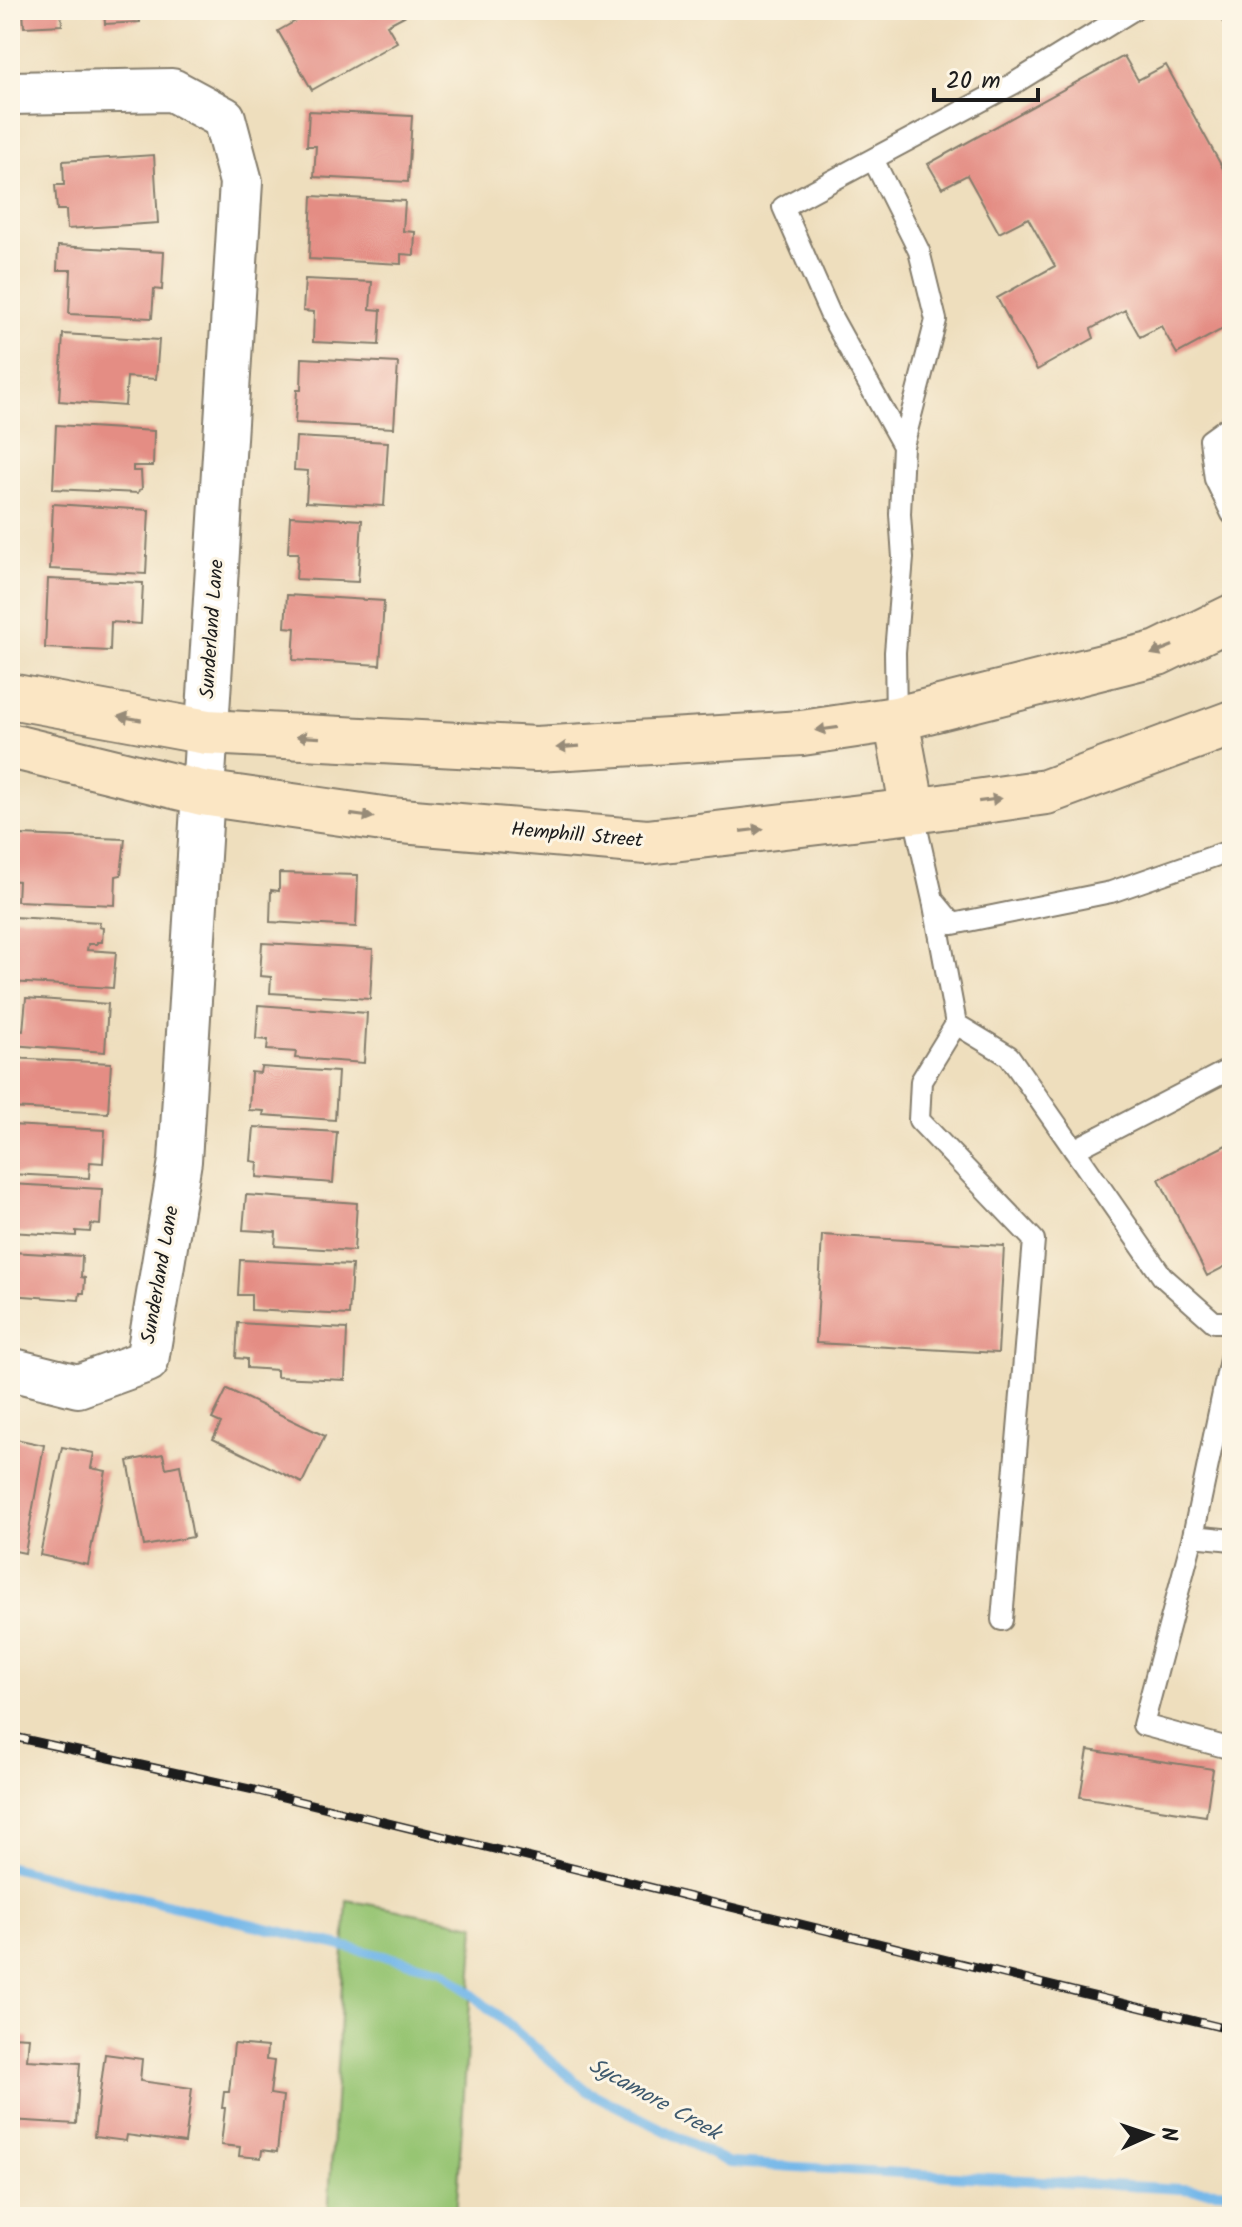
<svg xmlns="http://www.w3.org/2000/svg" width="1242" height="2227" font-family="Kalam,sans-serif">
	<rect width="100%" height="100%" fill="#fcf5e5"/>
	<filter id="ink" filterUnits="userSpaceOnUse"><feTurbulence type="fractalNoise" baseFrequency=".0125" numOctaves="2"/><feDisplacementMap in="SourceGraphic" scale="16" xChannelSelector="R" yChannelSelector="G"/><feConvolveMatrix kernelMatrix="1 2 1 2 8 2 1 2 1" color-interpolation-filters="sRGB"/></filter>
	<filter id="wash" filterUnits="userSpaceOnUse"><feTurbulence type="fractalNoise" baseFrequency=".006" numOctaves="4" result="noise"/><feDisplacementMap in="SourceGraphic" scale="32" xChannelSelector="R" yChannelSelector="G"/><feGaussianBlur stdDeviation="1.8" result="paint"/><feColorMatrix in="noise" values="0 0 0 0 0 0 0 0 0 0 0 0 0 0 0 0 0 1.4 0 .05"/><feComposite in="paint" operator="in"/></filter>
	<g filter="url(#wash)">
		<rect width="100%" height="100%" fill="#eedebd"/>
		<path fill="#97c573" stroke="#5a7048" stroke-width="2" d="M 347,1900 L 475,1925 L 456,2217 L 328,2217 Z"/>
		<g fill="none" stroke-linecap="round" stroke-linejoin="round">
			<path stroke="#73b7e9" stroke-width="10" d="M 10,1867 L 443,1970 L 587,2091 L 729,2163 L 1232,2192"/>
		</g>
		<g id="blocks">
			<path fill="#e48d84" d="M 23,10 L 61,10 L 62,25 L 24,27 Z
				M 104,10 L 139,10 L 140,22 L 105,24 Z
				M 315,10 L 404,10 L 406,15 L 387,25 L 397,42 L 312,90 L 278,31 Z
				M 1124,56 L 1138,80 L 1166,65 L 1232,185 L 1232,324 L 1177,354 L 1161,326 L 1140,337 L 1125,310 L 1091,329 L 1094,338 L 1037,370 L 997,298 L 1055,266 L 1028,218 L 999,233 L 967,175 L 942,188 L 928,164 Z
				M 309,111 L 412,116 L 408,182 L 314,177 L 316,146 L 307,146 Z
				M 154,155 L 158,223 L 67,229 L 66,210 L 57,210 L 55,185 L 64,185 L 63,161 Z
				M 312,196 L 405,201 L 403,231 L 415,232 L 414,255 L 401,254 L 401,264 L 309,259 Z
				M 58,246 L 164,252 L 162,290 L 154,289 L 152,318 L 69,314 L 71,270 L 57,270 Z
				M 305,279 L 372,282 L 370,309 L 381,310 L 379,345 L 313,342 L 314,312 L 303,311 Z
				M 63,334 L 159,340 L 156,379 L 127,377 L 125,406 L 59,401 Z
				M 302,358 L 398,363 L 394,428 L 295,423 L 297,390 L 301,390 Z
				M 56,425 L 154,431 L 153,466 L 133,466 L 133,471 L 141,471 L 142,489 L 139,490 L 138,493 L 53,489 Z
				M 296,437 L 388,442 L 384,506 L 306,502 L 308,471 L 294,470 Z
				M 53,504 L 149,510 L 146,574 L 50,569 Z
				M 290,516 L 362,520 L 358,582 L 296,579 L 298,553 L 288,553 Z
				M 48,579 L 143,583 L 141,624 L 111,622 L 110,651 L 45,648 Z
				M 287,595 L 384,601 L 380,665 L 293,660 L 295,628 L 285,627 Z
				M 20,835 L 125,839 L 121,875 L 116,876 L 115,905 L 17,901 L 18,881 L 10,880 L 10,856 L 19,857 Z
				M 279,873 L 358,875 L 356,927 L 270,922 L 271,890 L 279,891 Z
				M 13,917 L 100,922 L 99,927 L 103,928 L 102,942 L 97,942 L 97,944 L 88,944 L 87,950 L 116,952 L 113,988 L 10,982 Z
				M 262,943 L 373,949 L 370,999 L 270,993 L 271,977 L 260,976 Z
				M 26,998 L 108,1004 L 105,1052 L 11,1045 L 12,1030 L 23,1031 Z
				M 258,1005 L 367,1013 L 364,1063 L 295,1058 L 296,1052 L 267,1050 L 268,1040 L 256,1039 Z
				M 10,1058 L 111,1063 L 108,1113 L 10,1108 Z
				M 261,1067 L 338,1072 L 335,1120 L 263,1115 L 264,1111 L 249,1110 L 251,1072 L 260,1073 Z
				M 10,1125 L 105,1130 L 103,1163 L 90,1162 L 89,1178 L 10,1174 Z
				M 254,1127 L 337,1132 L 333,1183 L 257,1177 L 258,1162 L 251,1161 Z
				M 1232,1142 L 1232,1263 L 1207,1276 L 1159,1179 Z
				M 10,1184 L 102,1189 L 100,1225 L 91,1224 L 90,1232 L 76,1231 L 76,1236 L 10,1232 Z
				M 246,1195 L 357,1203 L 354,1251 L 275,1246 L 276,1232 L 243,1230 Z
				M 822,1235 L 1004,1246 L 998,1353 L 816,1343 Z
				M 10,1252 L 82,1256 L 81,1277 L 85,1278 L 84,1293 L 80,1293 L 79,1300 L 10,1295 Z
				M 240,1260 L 352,1265 L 349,1315 L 251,1310 L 251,1295 L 238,1295 Z
				M 238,1323 L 347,1329 L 345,1380 L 277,1377 L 277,1370 L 247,1368 L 247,1359 L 236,1358 Z
				M 227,1389 L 325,1436 L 302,1483 L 213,1439 L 221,1423 L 212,1419 Z
				M 11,1438 L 44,1445 L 25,1553 L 10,1550 Z
				M 62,1447 L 94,1453 L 91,1468 L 106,1471 L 88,1565 L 40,1555 Z
				M 163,1454 L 166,1468 L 180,1465 L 193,1537 L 144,1546 L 128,1461 Z
				M 1088,1750 L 1213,1769 L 1206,1816 L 1080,1797 Z
				M 10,2036 L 29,2037 L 27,2060 L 80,2063 L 76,2124 L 10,2120 Z
				M 234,2044 L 267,2047 L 266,2060 L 274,2061 L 270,2094 L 283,2096 L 277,2152 L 262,2150 L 261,2158 L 239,2156 L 240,2147 L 221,2145 L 225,2108 L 222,2108 L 224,2092 L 229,2092 Z
				M 105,2054 L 142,2059 L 140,2081 L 192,2088 L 185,2143 L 127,2135 L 126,2141 L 94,2137 Z"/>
		</g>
	</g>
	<g filter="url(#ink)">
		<use href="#blocks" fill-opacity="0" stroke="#857d6c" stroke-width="2"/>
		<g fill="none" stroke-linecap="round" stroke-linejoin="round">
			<defs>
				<path id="lane" d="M 1228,10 L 1232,16
					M 873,159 L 919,251 L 936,320 L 903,446
					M 1232,424 L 1210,440 L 1215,479 L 1232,514
					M 896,719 L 895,652 L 903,558 L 900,514 L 903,446 L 831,316 L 783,207 L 1013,84 L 1133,10
					M 913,811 L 933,900 L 953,924 L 1111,892 L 1232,850
					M 933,900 L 956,1024 L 1009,1056 L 1162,1276 L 1214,1322 L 1232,1322
					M 956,1024 L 921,1081 L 919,1120 L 1034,1240 L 1002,1620
					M 1074,1150 L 1232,1068
					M 1232,1350 L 1193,1536 L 1232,1540
					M 1193,1536 L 1143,1725 L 1232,1749"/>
				<path id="street" d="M 10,93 L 172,90 L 224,118 L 241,182 L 180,1161 L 147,1361 L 78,1386 L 10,1369"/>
				<path id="secondary" d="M 10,696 L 207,732 L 536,749 L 802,733 L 896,719 L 1158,653 L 1232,617
					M 896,719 L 913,811
					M 10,746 L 202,793 L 390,820 L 647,842 L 913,811 L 1046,792 L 1232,723"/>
			</defs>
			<use href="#lane" stroke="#857d6c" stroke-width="24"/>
			<use href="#street" stroke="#857d6c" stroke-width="46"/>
			<use href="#secondary" stroke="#857d6c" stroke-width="48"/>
			<use href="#lane" stroke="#fff" stroke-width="20"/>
			<use href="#street" stroke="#fff" stroke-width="42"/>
			<use href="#secondary" stroke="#fbe6c4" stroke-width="44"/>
			<defs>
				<path id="rail" d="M 10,1736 L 254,1790 L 1232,2030"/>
			</defs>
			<use href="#rail" stroke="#1c1c1c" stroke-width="9"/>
			<use href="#rail" stroke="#fcf5e5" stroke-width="6" stroke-dasharray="18" stroke-linecap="butt"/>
		</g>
		<defs><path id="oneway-solid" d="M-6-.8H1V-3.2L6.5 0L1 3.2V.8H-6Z" transform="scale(2)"/></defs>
		<g fill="#978b78">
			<use href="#oneway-solid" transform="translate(1162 650) rotate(158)"/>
			<use href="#oneway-solid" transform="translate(130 718) rotate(-170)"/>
			<use href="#oneway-solid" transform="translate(827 729) rotate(172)"/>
			<use href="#oneway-solid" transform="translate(308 737) rotate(-177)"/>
			<use href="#oneway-solid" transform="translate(568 747) rotate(176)"/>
			<use href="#oneway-solid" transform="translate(990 800) rotate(-8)"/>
			<use href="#oneway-solid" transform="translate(362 816) rotate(8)"/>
			<use href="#oneway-solid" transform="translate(752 830) rotate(-7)"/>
		</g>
	</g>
	<g text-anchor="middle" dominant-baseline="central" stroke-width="6" stroke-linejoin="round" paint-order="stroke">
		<g font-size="20" fill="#1c1c1c" stroke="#fcf5e5">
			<text transform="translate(213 629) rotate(-86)">Sunderland Lane</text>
			<text transform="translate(577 836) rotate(5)">Hemphill Street</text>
			<text transform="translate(161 1275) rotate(-80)">Sunderland Lane</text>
		</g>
		<g font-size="22" font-style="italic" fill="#3f5a6e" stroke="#fcf5e5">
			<text transform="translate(654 2100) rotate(29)">Sycamore Creek</text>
		</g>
	</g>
	<rect width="1242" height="2227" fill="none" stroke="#fcf5e5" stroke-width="40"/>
	<g transform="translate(1150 2135) rotate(87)" stroke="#fcf5e5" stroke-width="6" paint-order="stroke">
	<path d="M0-6L14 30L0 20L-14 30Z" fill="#1c1c1c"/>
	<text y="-12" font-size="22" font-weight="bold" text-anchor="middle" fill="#1c1c1c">N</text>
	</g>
	<path d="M934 88v12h104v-12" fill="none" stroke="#1c1c1c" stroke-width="4"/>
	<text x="946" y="88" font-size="24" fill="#1c1c1c" stroke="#fcf5e5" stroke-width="6" paint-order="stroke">20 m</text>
</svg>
